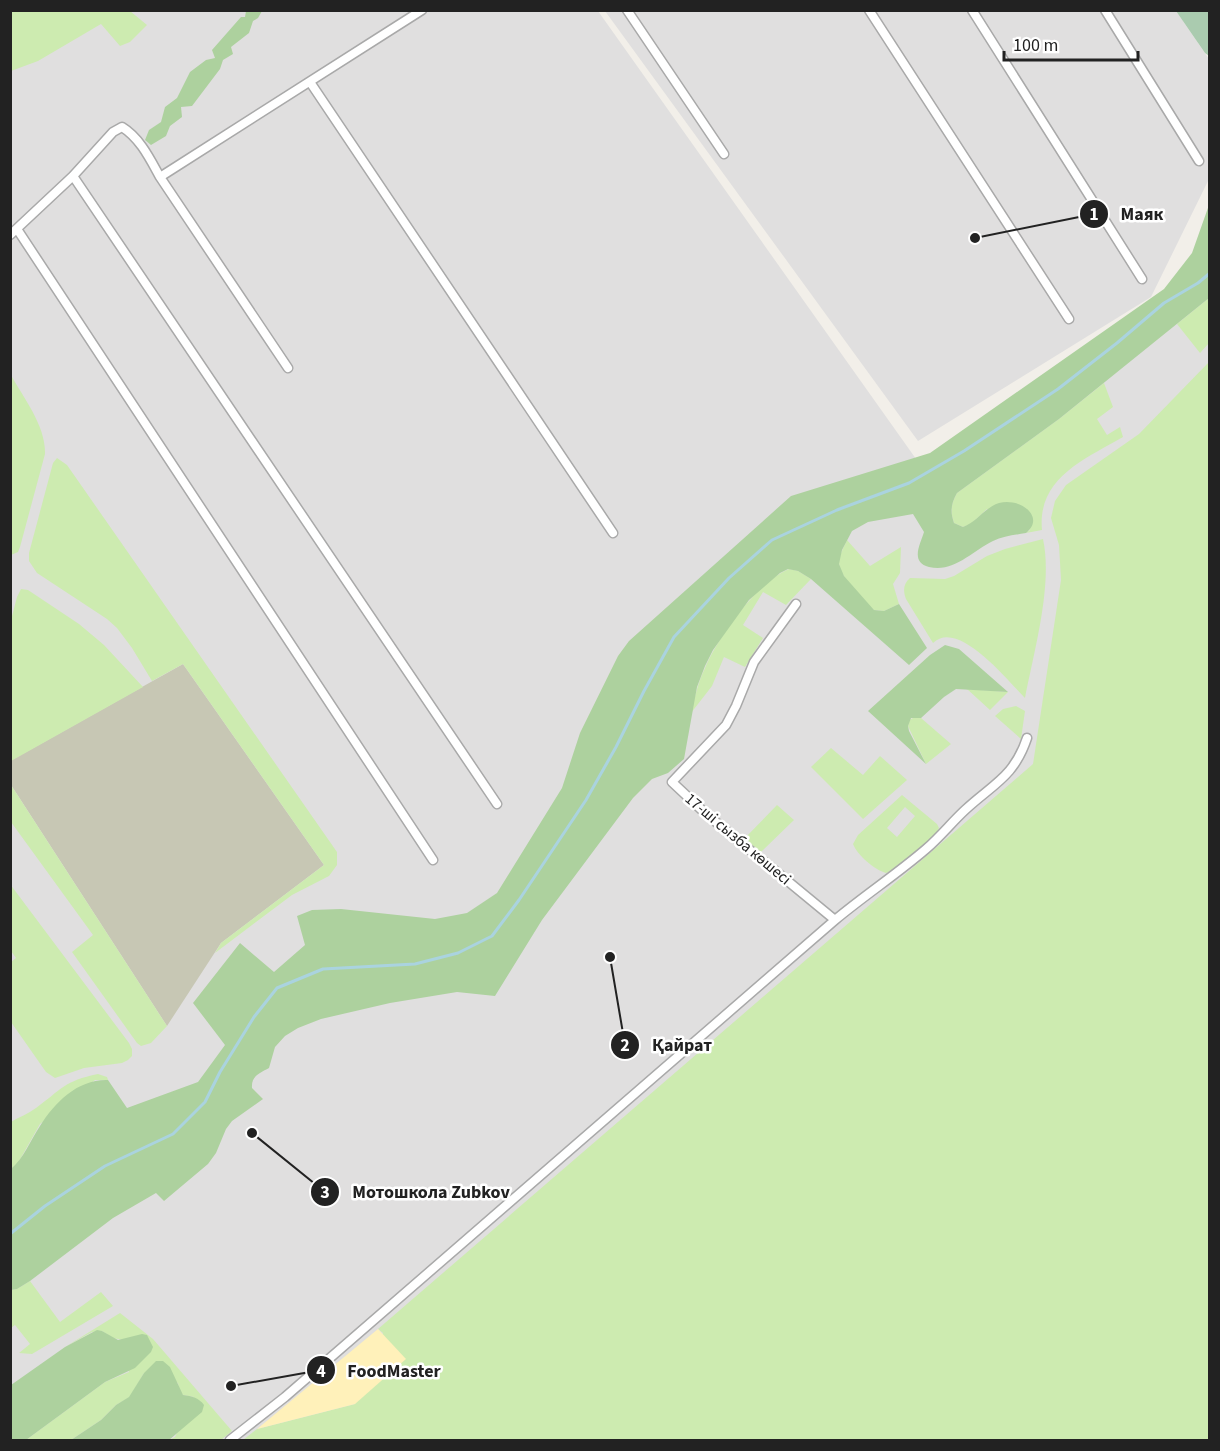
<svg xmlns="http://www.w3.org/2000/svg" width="1220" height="1451" font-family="'Source Sans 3',sans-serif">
	<rect width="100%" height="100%" fill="#f2efe9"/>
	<path fill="#e0dfdf" d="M 10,11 L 598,11 L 926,473 L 1209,273 L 1209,1440 L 11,1440 Z
		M 605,11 L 1176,11 L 1209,59 L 1209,179 L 1151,297 L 918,441 Z"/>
	<path fill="#c7c7b4" d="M 183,664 L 324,865 L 221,943 L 167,1026 L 11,785 L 10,761 Z"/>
	<path fill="#cdebb0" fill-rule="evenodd" d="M 11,10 L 130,11 L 147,25 L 130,42 L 120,46 L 101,24 L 38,61 L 11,71 Z
		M 1209,298 L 1209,343 L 1200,353 L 1177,324 Z
		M 1209,362 L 1209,1440 L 243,1440 L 257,1429 L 355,1404 L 383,1333 L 378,1329 L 1033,764 L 1061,580 L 1059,545 L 1051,518 L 1055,501 L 1066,485 L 1139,434 Z
		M 11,375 C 24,399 46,426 45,454 L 20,547 L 18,552 L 11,555 Z
		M 1104,383 L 1113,407 L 1097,419 L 1107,435 L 1120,427 L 1123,437 C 1085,459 1037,478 1042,530 L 1026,533 L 1030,530 L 987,509 L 971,524 L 963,527 L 954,523 C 950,511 951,504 957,493 L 1059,419 Z
		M 57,458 L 67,465 L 337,852 L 337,865 L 329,876 L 292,895 L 215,953 L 221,943 L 324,865 L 183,664 L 152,681 L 132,648 L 117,628 L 107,619 L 37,573 L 29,561 L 29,553 L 53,463 Z
		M 1043,539 C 1053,585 1034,651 1025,698 C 1008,681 958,618 933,643 L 906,599 C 903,591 903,584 910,578 L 945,579 L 954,576 L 987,556 L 1005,549 Z
		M 847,540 L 870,566 L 901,547 L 900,573 L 893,584 L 899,604 L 884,611 L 874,610 C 863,601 840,577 839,563 C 839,555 844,547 847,540 Z
		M 789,569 L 798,571 L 811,579 L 786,605 L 763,592 L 743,625 L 763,638 L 745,667 L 724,657 L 712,686 L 691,713 C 695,697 698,682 705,668 C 718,637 757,582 789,569 Z
		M 21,589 L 28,590 L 79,624 L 104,645 L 143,687 L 11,761 L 11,620 L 17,597 Z
		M 967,689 L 1008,692 L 990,710 Z
		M 1016,706 L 1025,711 L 1021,739 L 995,716 L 1003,709 Z
		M 915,717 L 921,718 L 951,744 L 926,764 L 908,726 L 909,720 Z
		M 831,748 L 863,775 L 880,756 L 907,780 L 863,819 L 811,767 Z
		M 11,785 L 167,1026 L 151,1043 L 141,1046 L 137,1043 L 72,952 L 93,935 L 11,822 Z
		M 902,795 L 937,824 L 939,828 C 932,843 901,867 886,873 C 875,870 857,855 853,844 L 858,835 ZM 905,807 L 915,816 L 897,837 L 887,828 Z
		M 777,805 L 794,820 L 760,853 L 743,840 Z
		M 10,884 L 129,1043 L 132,1049 L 132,1056 L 128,1060 L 122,1063 L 84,1068 L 55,1078 L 46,1072 L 11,1022 L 11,962 L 16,958 L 11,951 Z
		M 98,1074 L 107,1077 L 108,1080 L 95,1080 L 40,1124 L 18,1163 L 11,1169 L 11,1122 C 19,1117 28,1114 36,1108 C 62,1089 64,1081 98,1074 Z
		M 30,1281 L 60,1322 L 101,1292 L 113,1306 L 32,1354 L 19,1353 L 30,1344 L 15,1325 L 11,1328 L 11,1290 L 17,1289 Z
		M 120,1313 L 153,1339 L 232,1431 L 221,1440 L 169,1440 L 175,1437 L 194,1397 L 183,1395 L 179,1390 L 178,1383 L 144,1373 L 130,1397 L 116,1405 L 101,1420 L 71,1440 L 26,1440 L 105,1382 L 129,1372 L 123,1340 L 113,1338 L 102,1331 L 92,1332 L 65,1347 Z"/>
	<path fill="#add19e" d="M 246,11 L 262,11 L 258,18 L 253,21 L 249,33 L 231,47 L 233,54 L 223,60 L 220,69 L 192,106 L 181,107 L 182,117 L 170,126 L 166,136 L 151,145 L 145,140 L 149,130 L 161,122 L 165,107 L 177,98 L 190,72 L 206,60 L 215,58 L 212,50 L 241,17 L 245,17 Z
		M 1209,205 L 1209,298 L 1059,419 L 957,493 C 951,504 950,511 954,523 L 963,527 C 977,522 984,508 999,503 C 1020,497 1046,517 1026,533 C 1015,535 1003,536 993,541 C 972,551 954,573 929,567 C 910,562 920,545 924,532 L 913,514 L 868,522 L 852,531 L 842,550 L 839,564 L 844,576 L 874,610 L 884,611 L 899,604 L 927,648 L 909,665 L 811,579 L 798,571 L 788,569 L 780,573 L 749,600 L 713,650 L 705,666 L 697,687 L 684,759 L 668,773 L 652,779 L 633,798 L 542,920 L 495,996 L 457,992 L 390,1003 L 321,1019 L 298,1028 L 285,1036 L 275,1047 L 269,1068 C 260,1073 251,1076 252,1088 L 263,1099 L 232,1121 L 226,1129 L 216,1153 L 208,1164 L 164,1201 L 156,1193 L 113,1218 L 30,1281 L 17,1289 L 11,1290 L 11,1169 C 24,1158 30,1141 40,1126 C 55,1102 78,1079 108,1080 L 127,1108 L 198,1082 L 225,1045 L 193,1003 L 240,943 L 274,972 L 305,945 L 297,916 L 312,910 L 341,909 L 435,919 L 467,913 L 497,893 L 562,788 L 580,733 L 618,656 L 629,641 L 791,496 L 930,453 L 1164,289 L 1192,253 Z
		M 945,645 L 959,649 L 1008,692 L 956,689 L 944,697 L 921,718 L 911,718 L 908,726 L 909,731 L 926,764 L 868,711 L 930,655 Z
		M 97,1330 L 102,1331 L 118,1340 L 142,1334 L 147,1335 L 153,1347 L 151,1352 L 135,1368 L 105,1382 L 26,1440 L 11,1440 L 11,1385 L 65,1347 Z
		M 156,1361 L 163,1361 L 170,1367 L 183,1395 C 192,1396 199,1398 204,1405 L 202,1412 L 169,1440 L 71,1440 L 101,1420 L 116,1405 L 129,1397 L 144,1373 Z"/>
	<path fill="#fff1ba" d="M 378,1329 L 406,1359 L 355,1404 L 257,1429 Z"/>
	<path fill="#aacbaf" d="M 1176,11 L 1209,11 L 1209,56 L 1205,53 Z"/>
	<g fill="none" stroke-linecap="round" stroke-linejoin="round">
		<path stroke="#aad3df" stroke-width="3" d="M 10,1234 L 45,1206 L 105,1166 L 173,1134 L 205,1102 L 220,1072 L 254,1017 L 277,988 L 323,969 L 415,964 L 458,953 L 492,936 L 519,900 L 586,800 L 616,747 L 644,691 L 674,637 L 729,578 L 772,540 L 837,510 L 909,483 L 964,451 L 1058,389 L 1117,343 L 1164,303 L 1198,283 L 1210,273"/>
		<defs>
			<path id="street" d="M 627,10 L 724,154
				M 869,10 L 1069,319
				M 972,10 L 1142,279
				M 1105,10 L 1199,161
				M 310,82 L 613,533
				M 73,176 L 113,132 L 122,127 C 140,138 150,159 160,177 L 422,10
				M 160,177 L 288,368
				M 17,229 L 433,860
				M 10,235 L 73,176 L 497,804
				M 796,604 L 754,662 L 736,706 L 726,725 L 672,782 L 705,813 L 835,920
				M 230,1440 L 285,1397 L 835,920 C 865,895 897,874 926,849 C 940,837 952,822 965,810 C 993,784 1014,777 1027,738"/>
		</defs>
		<use href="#street" stroke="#a9a9a9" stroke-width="11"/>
		<use href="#street" stroke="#fff" stroke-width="8"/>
	</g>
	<g text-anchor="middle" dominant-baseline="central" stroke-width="5" stroke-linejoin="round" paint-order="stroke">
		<g font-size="16" fill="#222" stroke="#fff">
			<text transform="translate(738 839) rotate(40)">17-ші сызба көшесі</text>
		</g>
	</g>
	<path fill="none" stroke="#222" stroke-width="2" d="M975 238L1094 214M610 957L625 1045M252 1133L325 1192M231 1386L321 1370"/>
	<g fill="#222" stroke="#fff" stroke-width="2">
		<circle cx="975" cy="238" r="6"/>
		<circle cx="610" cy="957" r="6"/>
		<circle cx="252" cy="1133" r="6"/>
		<circle cx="231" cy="1386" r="6"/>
		<circle cx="1094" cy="214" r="15"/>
		<circle cx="625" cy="1045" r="15"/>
		<circle cx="325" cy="1192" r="15"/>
		<circle cx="321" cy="1370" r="15"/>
	</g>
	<g font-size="18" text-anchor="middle" font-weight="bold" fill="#fff">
		<text x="1094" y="220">1</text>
		<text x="625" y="1051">2</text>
		<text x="325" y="1198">3</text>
		<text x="321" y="1377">4</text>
	</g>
	<g font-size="18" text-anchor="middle" font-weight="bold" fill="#222" stroke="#fff" stroke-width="5" stroke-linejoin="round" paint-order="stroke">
		<text x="1142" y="220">Маяк</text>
		<text x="682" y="1051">Қайрат</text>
		<text x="431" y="1198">Мотошкола Zubkov</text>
		<text x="394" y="1377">FoodMaster</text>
	</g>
	<rect width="1220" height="1451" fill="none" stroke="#222222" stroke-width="24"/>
	<path d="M1004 51v9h134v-9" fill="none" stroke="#222222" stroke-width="3"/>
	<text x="1013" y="51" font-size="18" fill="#222222" stroke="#ffffff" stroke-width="4.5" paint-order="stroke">100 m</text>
</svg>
